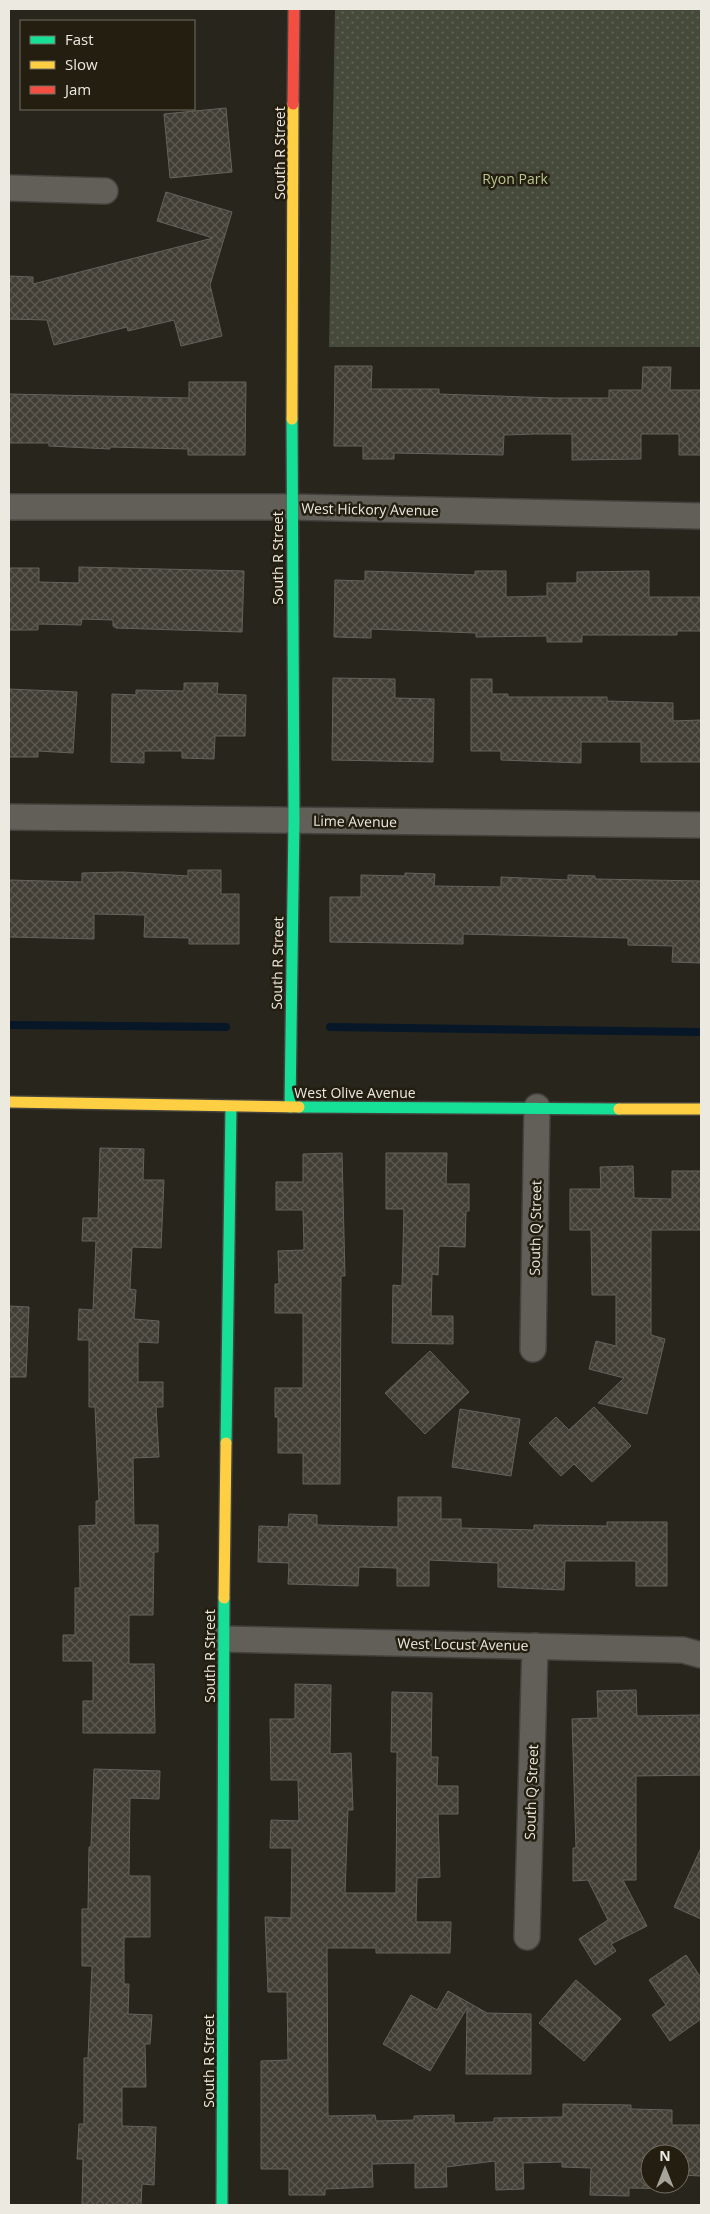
<svg xmlns="http://www.w3.org/2000/svg" width="710" height="2214" font-family="'Open Sans',sans-serif">
	<defs>
		<pattern id="park-dots" width="8" height="8" patternUnits="userSpaceOnUse" patternTransform="scale(1.25)"><rect width="8" height="8" fill="#464a3a"/><path d="M2 2h.1M6 6h.1" fill="none" stroke="#616456" stroke-width="1.8" stroke-linecap="round"/></pattern>
		<pattern id="building-cross-hatch" width="8" height="8" patternUnits="userSpaceOnUse" patternTransform="scale(1.25)"><rect width="8" height="8" fill="#423e35"/><path d="M0 0l8 8M0 8l8-8" fill="none" stroke="#5d5a52"/></pattern>
	</defs>
	<rect width="100%" height="100%" fill="#28251d"/>
	<path fill="url(#park-dots)" d="M 335,9 L 701,9 L 701,347 L 329,347 Z"/>
	<g fill="none" stroke-linecap="round" stroke-linejoin="round">
		<path stroke="#071727" stroke-width="8" d="M 9,1025 L 226,1027
			M 330,1027 L 701,1032"/>
	</g>
	<path fill="url(#building-cross-hatch)" stroke="#64625b" d="M 226,108 L 232,172 L 170,178 L 164,114 Z
		M 166,192 L 232,212 L 210,285 L 222,336 L 181,346 L 174,320 L 128,331 L 127,327 L 54,345 L 47,320 L 9,319 L 9,276 L 33,277 L 33,284 L 213,238 L 157,221 Z
		M 335,366 L 372,366 L 371,389 L 439,389 L 439,394 L 555,398 L 609,398 L 609,390 L 642,390 L 643,367 L 671,367 L 670,390 L 701,390 L 701,455 L 679,455 L 679,434 L 641,434 L 641,459 L 572,460 L 572,434 L 535,434 L 504,435 L 503,455 L 394,453 L 394,459 L 363,459 L 363,446 L 334,446 Z
		M 189,382 L 246,382 L 245,455 L 188,455 L 188,449 L 110,447 L 110,449 L 49,446 L 49,443 L 9,443 L 9,394 L 189,398 Z
		M 79,567 L 244,571 L 242,632 L 116,628 L 113,626 L 113,620 L 82,619 L 81,625 L 38,624 L 38,630 L 9,630 L 9,568 L 39,568 L 39,582 L 79,583 Z
		M 365,571 L 475,575 L 475,571 L 506,571 L 506,597 L 547,596 L 547,583 L 577,583 L 577,572 L 649,571 L 649,597 L 701,597 L 701,631 L 677,631 L 677,635 L 582,635 L 582,642 L 547,642 L 547,636 L 476,637 L 476,633 L 371,629 L 371,638 L 334,637 L 335,580 L 365,581 Z
		M 333,678 L 395,679 L 395,698 L 434,699 L 433,762 L 332,760 Z
		M 471,679 L 492,679 L 492,694 L 508,694 L 508,697 L 607,697 L 607,701 L 673,703 L 673,721 L 701,720 L 701,762 L 641,762 L 641,742 L 581,742 L 581,763 L 501,760 L 501,751 L 471,751 Z
		M 184,683 L 218,683 L 217,694 L 246,695 L 245,736 L 215,736 L 214,759 L 182,758 L 182,751 L 144,751 L 144,763 L 111,762 L 112,694 L 136,695 L 136,690 L 184,691 Z
		M 9,689 L 77,692 L 73,753 L 38,751 L 38,757 L 9,757 Z
		M 188,870 L 221,870 L 221,894 L 239,894 L 239,944 L 189,944 L 189,938 L 144,937 L 145,915 L 94,914 L 94,939 L 9,937 L 9,880 L 82,882 L 82,873 L 123,872 L 188,876 Z
		M 405,873 L 435,874 L 434,886 L 501,887 L 501,877 L 568,880 L 568,875 L 595,876 L 595,879 L 701,881 L 701,963 L 672,962 L 673,946 L 628,945 L 628,938 L 463,934 L 463,944 L 330,942 L 330,897 L 361,897 L 361,875 L 405,876 Z
		M 100,1148 L 144,1149 L 143,1180 L 164,1180 L 161,1248 L 132,1247 L 130,1289 L 136,1290 L 134,1319 L 159,1321 L 158,1343 L 138,1342 L 138,1382 L 163,1382 L 163,1407 L 156,1407 L 159,1457 L 133,1458 L 134,1525 L 158,1525 L 158,1552 L 154,1552 L 153,1615 L 129,1615 L 129,1664 L 154,1664 L 155,1733 L 83,1733 L 83,1701 L 93,1701 L 93,1661 L 63,1661 L 63,1635 L 75,1635 L 75,1588 L 80,1588 L 79,1526 L 96,1525 L 96,1501 L 99,1501 L 95,1407 L 89,1407 L 89,1340 L 78,1340 L 79,1309 L 93,1310 L 96,1241 L 82,1241 L 83,1218 L 98,1218 Z
		M 342,1153 L 345,1276 L 341,1276 L 340,1484 L 303,1484 L 303,1453 L 278,1453 L 278,1417 L 275,1417 L 275,1388 L 303,1388 L 303,1313 L 275,1313 L 275,1284 L 279,1284 L 278,1251 L 304,1250 L 303,1210 L 276,1210 L 276,1182 L 303,1182 L 303,1154 Z
		M 386,1153 L 447,1153 L 446,1184 L 469,1184 L 469,1211 L 466,1211 L 465,1247 L 439,1246 L 438,1275 L 432,1274 L 431,1316 L 453,1316 L 453,1344 L 392,1343 L 393,1285 L 402,1286 L 404,1209 L 386,1209 Z
		M 633,1166 L 634,1198 L 672,1199 L 672,1171 L 701,1171 L 701,1230 L 651,1230 L 651,1335 L 665,1339 L 647,1414 L 598,1403 L 624,1378 L 589,1369 L 596,1341 L 616,1346 L 616,1295 L 592,1295 L 591,1230 L 570,1230 L 570,1189 L 601,1189 L 600,1167 Z
		M 9,1306 L 29,1307 L 26,1377 L 9,1377 Z
		M 430,1351 L 469,1392 L 425,1434 L 385,1393 Z
		M 594,1407 L 631,1446 L 592,1482 L 574,1464 L 561,1476 L 529,1443 L 556,1417 L 569,1430 Z
		M 460,1409 L 520,1419 L 511,1476 L 452,1467 Z
		M 398,1497 L 441,1497 L 441,1519 L 461,1519 L 461,1528 L 534,1530 L 534,1525 L 607,1526 L 607,1522 L 667,1522 L 667,1586 L 636,1586 L 636,1561 L 565,1561 L 564,1590 L 498,1587 L 498,1563 L 429,1560 L 429,1586 L 397,1586 L 397,1568 L 359,1567 L 358,1586 L 288,1584 L 289,1563 L 258,1562 L 259,1526 L 288,1527 L 289,1514 L 317,1515 L 317,1525 L 398,1527 Z
		M 295,1684 L 331,1685 L 330,1754 L 351,1753 L 353,1810 L 348,1810 L 345,1893 L 396,1893 L 397,1752 L 391,1752 L 392,1692 L 432,1693 L 431,1757 L 438,1757 L 437,1786 L 458,1786 L 458,1814 L 438,1814 L 440,1877 L 417,1878 L 416,1922 L 451,1922 L 450,1953 L 376,1953 L 376,1948 L 327,1948 L 328,2116 L 375,2115 L 376,2121 L 414,2120 L 414,2116 L 454,2115 L 454,2123 L 494,2122 L 494,2118 L 563,2117 L 563,2104 L 631,2105 L 631,2109 L 672,2110 L 672,2125 L 701,2125 L 701,2176 L 680,2175 L 680,2154 L 650,2154 L 650,2184 L 675,2184 L 675,2189 L 629,2188 L 629,2196 L 590,2195 L 591,2168 L 562,2167 L 562,2162 L 523,2163 L 524,2189 L 496,2190 L 495,2161 L 446,2167 L 447,2187 L 415,2188 L 415,2163 L 372,2164 L 373,2187 L 325,2189 L 325,2195 L 289,2195 L 289,2169 L 261,2169 L 261,2061 L 288,2060 L 287,1992 L 268,1992 L 265,1917 L 291,1918 L 292,1848 L 270,1848 L 271,1820 L 299,1821 L 298,1780 L 271,1780 L 270,1719 L 295,1719 Z
		M 636,1690 L 637,1716 L 701,1715 L 701,1775 L 636,1776 L 636,1880 L 623,1880 L 647,1926 L 611,1944 L 616,1951 L 595,1965 L 579,1939 L 608,1920 L 588,1880 L 573,1881 L 573,1848 L 576,1848 L 572,1719 L 598,1718 L 597,1691 Z
		M 94,1769 L 160,1771 L 159,1799 L 130,1798 L 129,1876 L 150,1876 L 150,1937 L 124,1937 L 124,1984 L 129,1984 L 128,2014 L 152,2015 L 150,2044 L 145,2044 L 146,2087 L 122,2087 L 122,2126 L 156,2127 L 154,2185 L 142,2184 L 141,2205 L 82,2205 L 83,2159 L 77,2159 L 79,2124 L 84,2124 L 84,2058 L 88,2058 L 92,1966 L 82,1966 L 82,1909 L 88,1909 L 89,1847 L 91,1847 Z
		M 701,1848 L 701,1919 L 674,1907 Z
		M 686,1955 L 701,1978 L 701,2019 L 670,2041 L 652,2015 L 666,2005 L 649,1980 Z
		M 576,1980 L 621,2019 L 584,2061 L 539,2023 Z
		M 448,1991 L 487,2013 L 531,2014 L 531,2074 L 466,2074 L 467,2008 L 430,2071 L 383,2044 L 411,1995 L 437,2010 Z"/>
	<g fill="none" stroke-linecap="round" stroke-linejoin="round">
		<defs>
			<path id="street" d="M 9,188 L 105,191
				M 9,507 L 291,507 L 701,516
				M 9,817 L 701,825
				M 533,1349 L 537,1107
				M 223,1639 L 683,1650 L 701,1655
				M 527,1937 L 535,1646"/>
			<path id="fast" d="M 290,1107 L 294,820 L 292,419
				M 299,1107 L 619,1109
				M 226,1443 L 231,1107
				M 222,2205 L 224,1598"/>
			<path id="slow" d="M 292,419 L 293,104
				M 9,1102 L 299,1107
				M 619,1109 L 701,1109
				M 224,1598 L 226,1443"/>
			<path id="jam" d="M 293,104 L 294,9"/>
		</defs>
		<use href="#street" stroke="#44423c" stroke-width="28"/>
		<use href="#fast" stroke="#44423c" stroke-width="14"/>
		<use href="#slow" stroke="#44423c" stroke-width="14"/>
		<use href="#jam" stroke="#44423c" stroke-width="14"/>
		<use href="#street" stroke="#615f58" stroke-width="25"/>
		<use href="#fast" stroke="#16e098" stroke-width="11"/>
		<use href="#slow" stroke="#ffcf43" stroke-width="11"/>
		<use href="#jam" stroke="#f24e42" stroke-width="11"/>
	</g>
	<g text-anchor="middle" dominant-baseline="central" stroke-width="5" stroke-linejoin="round" paint-order="stroke">
		<g font-size="14" fill="#ece9e0" stroke="#231e10">
			<text transform="translate(279 153) rotate(-90)">South R Street</text>
			<text transform="translate(370 509) rotate(1)">West Hickory Avenue</text>
			<text transform="translate(277 558) rotate(-90)">South R Street</text>
			<text transform="translate(355 821) rotate(1)">Lime Avenue</text>
			<text transform="translate(277 963) rotate(-89)">South R Street</text>
			<text x="355" y="1092">West Olive Avenue</text>
			<text transform="translate(535 1228) rotate(-89)">South Q Street</text>
			<text transform="translate(463 1644) rotate(1)">West Locust Avenue</text>
			<text transform="translate(209 1656) rotate(-90)">South R Street</text>
			<text transform="translate(531 1792) rotate(-88)">South Q Street</text>
			<text transform="translate(208 2061) rotate(-90)">South R Street</text>
		</g>
		<g font-size="14" fill="#b9c68f" stroke="#231e10">
			<text x="515" y="178">Ryon Park</text>
		</g>
	</g>
	<rect width="710" height="2214" fill="none" stroke="#ece9e0" stroke-width="20"/>
	<rect x="20" y="20" width="175" height="90" fill="#231e10" stroke="#736f63"/>
	<rect x="30" y="36" width="25" height="8" fill="#16e098" stroke="#736f63"/>
	<text x="65" y="45" font-size="15" fill="#ece9e0">Fast</text>
	<rect x="30" y="61" width="25" height="8" fill="#ffcf43" stroke="#736f63"/>
	<text x="65" y="70" font-size="15" fill="#ece9e0">Slow</text>
	<rect x="30" y="86" width="25" height="8" fill="#f24e42" stroke="#736f63"/>
	<text x="65" y="95" font-size="15" fill="#ece9e0">Jam</text>
	<g transform="translate(665 2169)"><circle r="24" fill="#231e10" stroke="#736f63"/>
	<path d="M0-4L9 19L0 12L-9 19Z" fill="#a7a49c"/>
	<text y="-8" font-size="14" font-weight="bold" text-anchor="middle" fill="#ece9e0">N</text>
	</g>
</svg>
